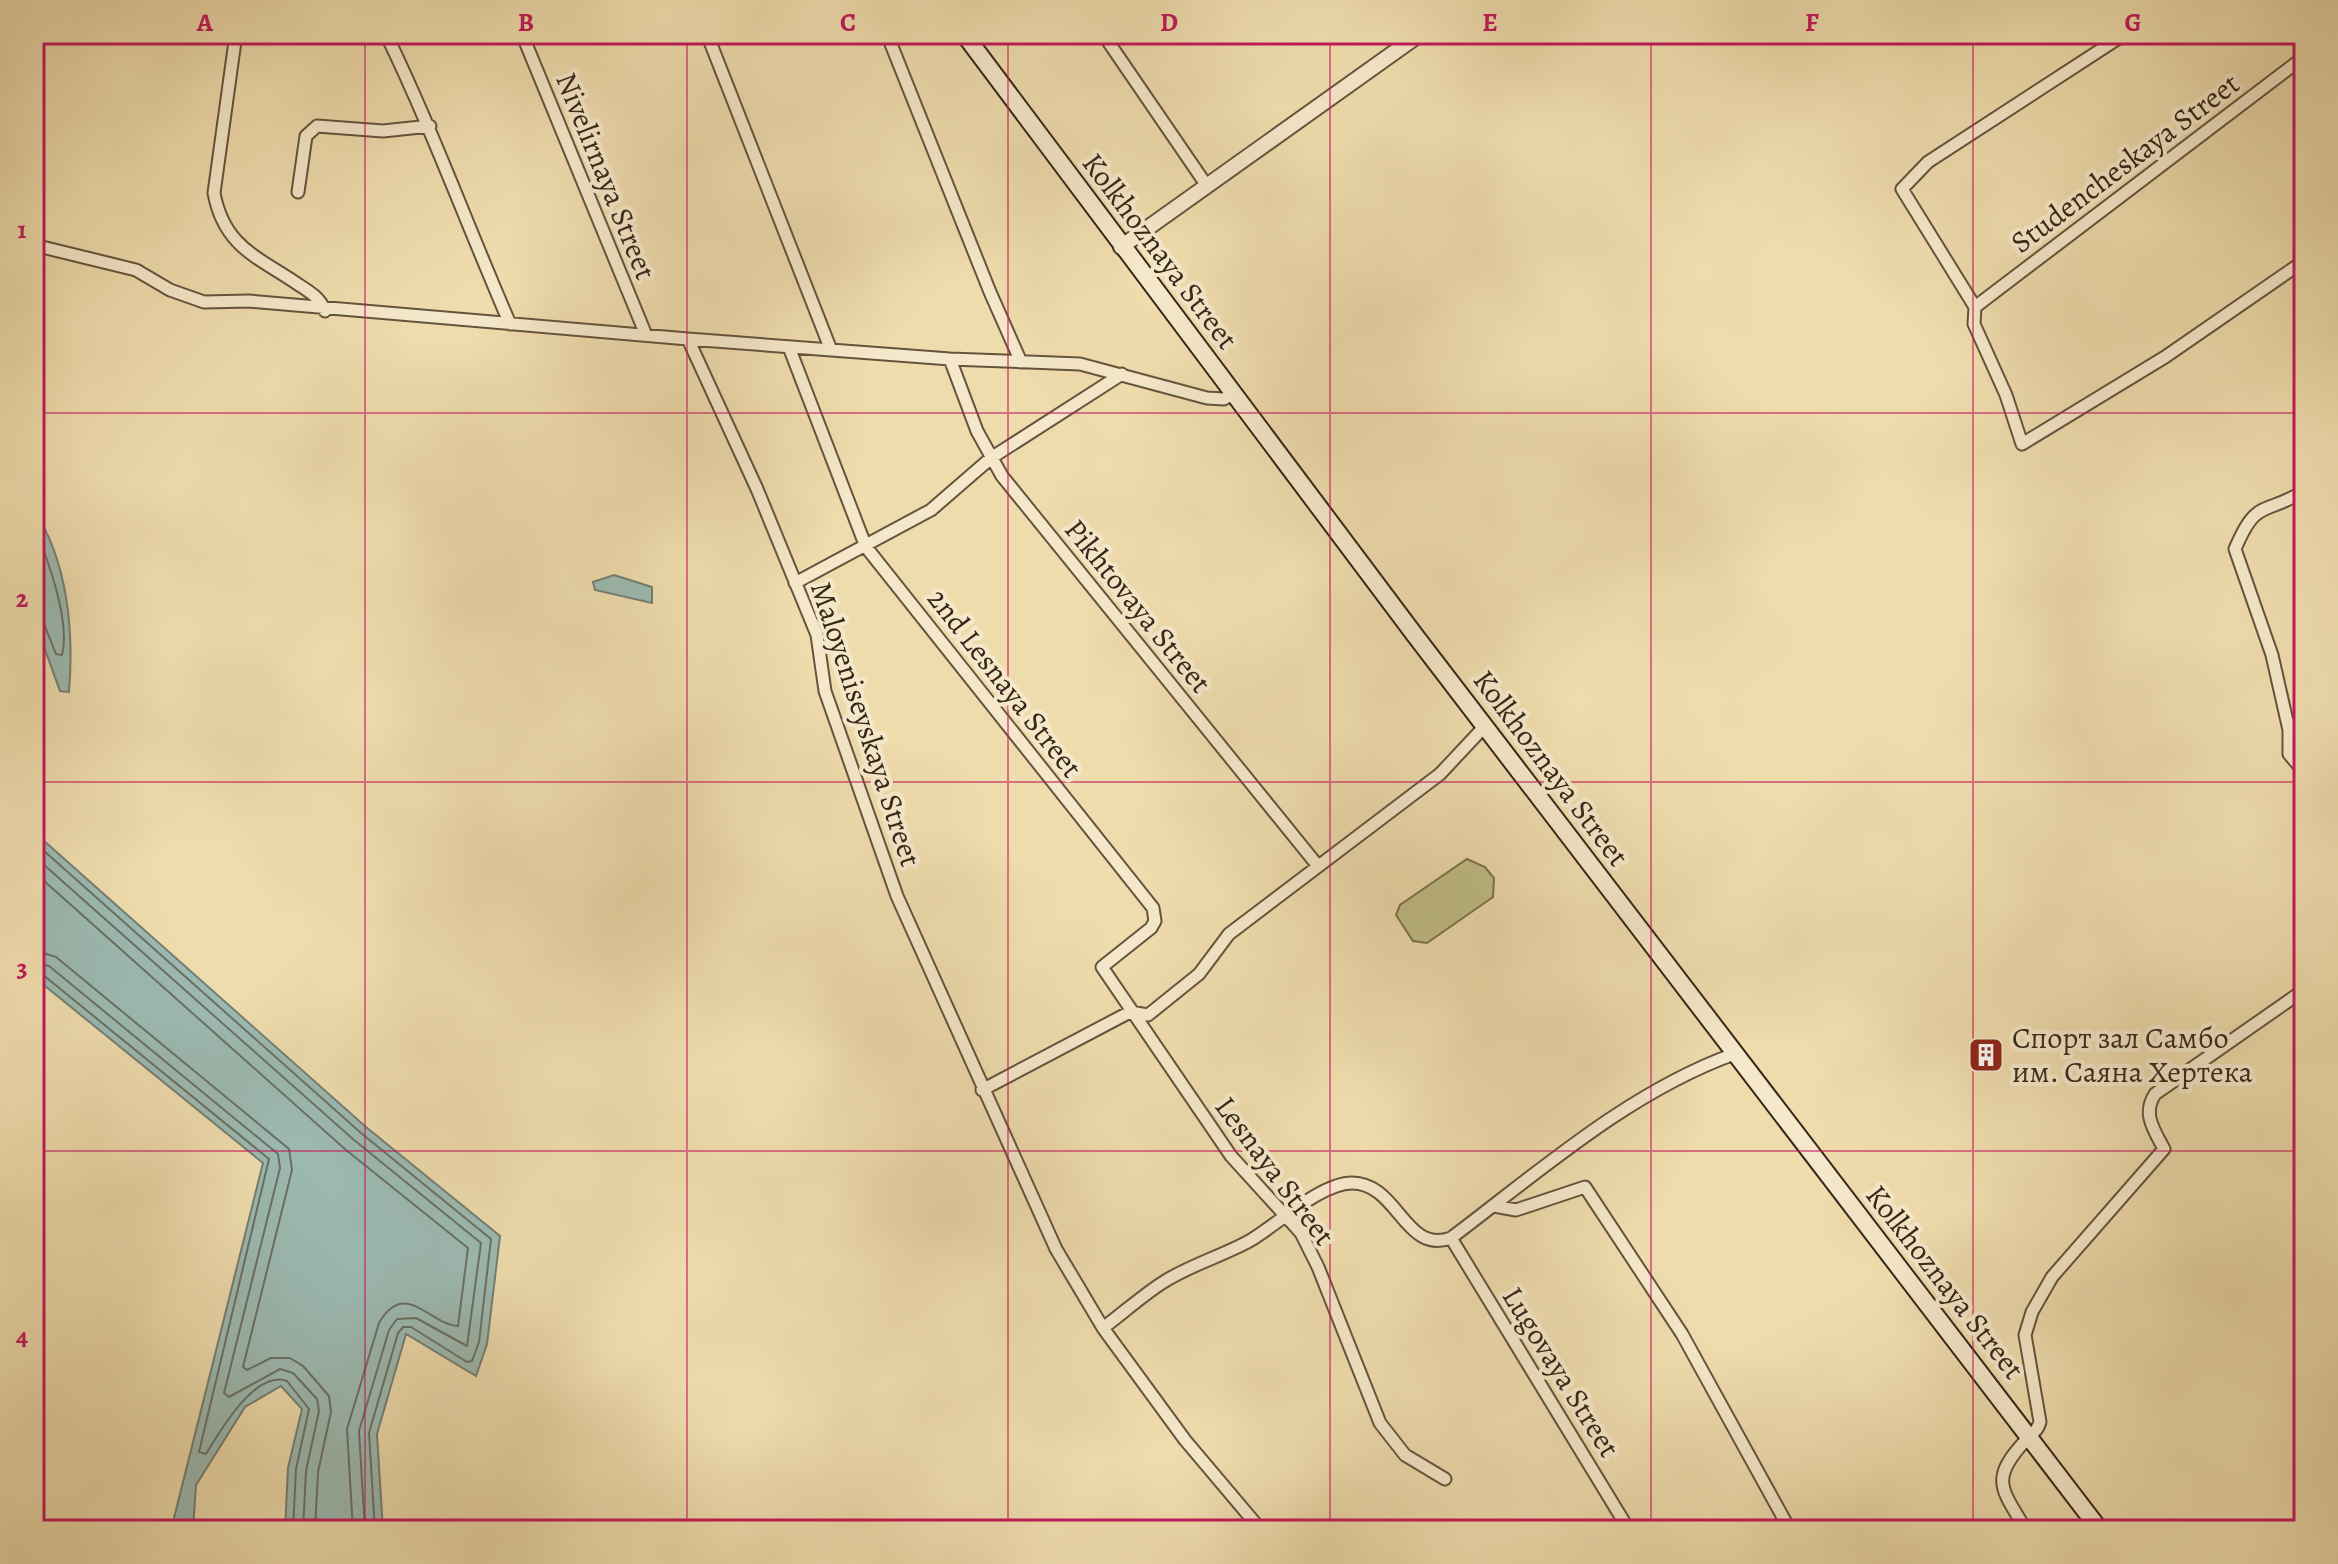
<svg xmlns="http://www.w3.org/2000/svg" width="2338" height="1564" font-family="Alegreya,serif">
	<rect width="100%" height="100%" fill="#efdcad"/>
	<filter id="stains"><feTurbulence type="fractalNoise" baseFrequency=".0025" numOctaves="4"/><feColorMatrix values="0 0 0 0 .2 0 0 0 0 .09 0 0 0 0 .02 0 0 0 .5 -.17"/></filter>
	<radialGradient id="worn" r=".72"><stop offset=".6" stop-color="#630" stop-opacity="0"/><stop offset="1" stop-color="#630" stop-opacity=".3"/></radialGradient>
	<path fill="#c0be85" stroke="#7c724e" stroke-width="2" d="M 1467,859 L 1485,867 L 1494,878 L 1493,897 L 1427,943 L 1413,941 L 1396,915 L 1400,905 Z"/>
	<path fill="#9cbab2" stroke="#747f74" stroke-width="2" d="M 34,510 C 68,562 74,632 69,692 L 60,691 L 34,619 Z
		M 614,575 L 652,587 L 652,603 L 595,590 L 593,582 Z
		M 34,832 L 366,1127 L 500,1236 L 487,1344 L 476,1376 L 406,1334 L 377,1434 L 383,1530 L 285,1530 L 288,1468 L 302,1409 L 281,1386 L 245,1407 L 196,1485 L 193,1530 L 171,1530 L 263,1163 L 34,977 Z"/>
	<g fill="none" stroke-linecap="round" stroke-linejoin="round">
		<path stroke="#6a7065" stroke-width="2" d="M 34,525 C 47,558 71,621 62,655 L 56,654 L 44,624 L 34,621
			M 34,842 L 361,1133 L 491,1239 L 479,1342 L 472,1361 L 467,1362 L 411,1327 L 403,1327 L 398,1333 L 369,1433 L 375,1530
			M 34,856 L 354,1140 L 481,1243 L 467,1346 L 416,1318 L 397,1319 L 389,1330 L 359,1431 L 365,1530
			M 34,872 L 346,1150 L 468,1248 L 458,1326 C 430,1325 405,1278 379,1323 L 347,1429 L 353,1530
			M 34,950 L 56,957 L 289,1149 L 292,1170 L 243,1367 L 247,1370 L 271,1358 L 290,1358 L 303,1366 L 329,1396 L 331,1412 L 318,1472 L 315,1530
			M 34,962 L 49,966 L 278,1154 L 280,1168 L 224,1393 L 229,1397 L 280,1369 L 293,1373 L 317,1399 L 319,1411 L 306,1471 L 303,1530
			M 34,972 L 42,974 L 269,1159 L 199,1452 L 206,1454 C 219,1433 255,1369 287,1381 L 309,1409 L 296,1469 L 293,1530"/>
		<defs>
			<path id="minor" d="M 236,34 L 214,193 C 224,247 258,257 299,285 C 310,292 320,298 325,311
				M 386,34 C 432,129 468,227 510,324
				M 522,34 L 646,335
				M 707,34 L 831,350
				M 887,34 L 990,292 L 1021,362
				M 1103,34 L 1207,186
				M 2125,34 L 1928,162 L 1902,189 L 1975,307 L 1974,324 L 2006,395 L 2022,444 L 2165,357 L 2304,261
				M 298,192 L 306,136 L 317,126 L 383,131 L 430,126
				M 34,245 L 136,270 L 170,290 L 204,302 L 249,301 L 688,339 L 757,489 L 817,635 L 825,691 L 897,896 L 1056,1249 L 1103,1328 L 1185,1440 L 1261,1530
				M 1975,307 L 2304,57
				M 688,339 L 950,359 L 1080,364 L 1207,398 L 1224,399 L 1233,394
				M 789,347 L 866,547 L 1153,908 L 1155,921 L 1151,928 L 1102,967 L 1231,1156 L 1301,1233 L 1318,1267 L 1380,1423 L 1405,1455 L 1445,1479
				M 950,359 L 977,431 L 1002,476 L 1318,866
				M 2304,491 C 2264,516 2257,497 2235,549 L 2272,655 L 2289,730 L 2289,754 L 2304,772
				M 795,583 L 931,510 L 991,458 L 1122,374
				M 2289,730 L 2304,716
				M 982,1090 L 1130,1012 L 1148,1015 L 1199,974 L 1229,934 L 1440,774 L 1485,726
				M 1494,1206 L 1516,1210 L 1585,1187 L 1682,1334 L 1790,1530
				M 1451,1238 L 1629,1530
				M 1103,1328 C 1123,1313 1142,1296 1162,1283 C 1189,1265 1223,1256 1251,1240 C 1278,1224 1321,1183 1352,1183 C 1398,1183 1405,1255 1451,1238 C 1540,1171 1629,1092 1734,1054
				M 2026,1530 C 2002,1489 1989,1480 2025,1441 C 2032,1433 2037,1432 2040,1422 L 2025,1335 L 2032,1312 L 2052,1277 L 2164,1149 C 2154,1130 2142,1114 2155,1094 L 2304,990"/>
			<path id="tertiary" d="M 1121,247 L 1420,34"/>
			<path id="secondary" d="M 964,34 L 1414,634 L 2100,1530"/>
		</defs>
		<use href="#minor" stroke="#65543d" stroke-width="15"/>
		<use href="#tertiary" stroke="#65543d" stroke-width="18"/>
		<use href="#secondary" stroke="#372718" stroke-width="20"/>
		<use href="#minor" stroke="#f5e8ca" stroke-width="11"/>
		<use href="#tertiary" stroke="#f5e8ca" stroke-width="14"/>
		<use href="#secondary" stroke="#f5e8ca" stroke-width="16"/>
	</g>
	<path fill="none" stroke="#c2185b" stroke-width="2" stroke-opacity="0.55" d="M 365,34 L 365,1530M 687,34 L 687,1530M 1008,34 L 1008,1530M 1330,34 L 1330,1530M 1651,34 L 1651,1530M 1973,34 L 1973,1530M 34,413 L 2304,413M 34,782 L 2304,782M 34,1151 L 2304,1151"/>
	<defs>
		<symbol id="building-square" viewBox="-11 -11 22 22"><rect x="-9" y="-9" width="18" height="18" rx="4" fill="#8f2418" stroke="#f5e8ca"/><path d="M-4-6H4V6H1V3H-1V6H-4ZM-2.5-4.3h1.7v1.8h-1.7ZM.8-4.3h1.7v1.8H.8ZM-2.5-1h1.7V.8h-1.7ZM.8-1h1.7V.8H.8Z" fill="#fff"/></symbol>
	</defs>
	<g fill-rule="evenodd">
		<use href="#building-square" x="1966" y="1035" width="40" height="40"/>
	</g>
	<g text-anchor="middle" dominant-baseline="central" stroke-width="8" stroke-linejoin="round" paint-order="stroke">
		<g font-size="30" fill="#372718" stroke="#f5e8ca">
			<text transform="translate(2125 163) rotate(-37)">Studencheskaya Street</text>
			<text transform="translate(606 176) rotate(68)">Nivelirnaya Street</text>
			<text transform="translate(1160 251) rotate(53)">Kolkhoznaya Street</text>
			<text transform="translate(1138 606) rotate(51)">Pikhtovaya Street</text>
			<text transform="translate(1005 683) rotate(52)">2nd Lesnaya Street</text>
			<text transform="translate(866 724) rotate(72)">Maloyeniseyskaya Street</text>
			<text transform="translate(1551 768) rotate(53)">Kolkhoznaya Street</text>
			<text transform="translate(1275 1171) rotate(53)">Lesnaya Street</text>
			<text transform="translate(1945 1282) rotate(52)">Kolkhoznaya Street</text>
			<text transform="translate(1561 1372) rotate(58)">Lugovaya Street</text>
		</g>
		<g font-size="30" fill="#372718" stroke="#f5e8ca" text-anchor="start">
			<text x="2012" y="1038">Спорт зал Самбо<tspan x="2012" dy="34">им. Саяна Хертека</tspan></text>
		</g>
	</g>
	<rect width="2338" height="1564" fill="none" stroke="#efdcad" stroke-width="88"/>
	<rect x="44" y="44" width="2250" height="1476" fill="none" stroke="#c2185b" stroke-width="3"/>
	<g font-size="26" text-anchor="middle" font-weight="bold" fill="#c2185b">
		<text x="205" y="31">A</text>
		<text x="526" y="31">B</text>
		<text x="848" y="31">C</text>
		<text x="1169" y="31">D</text>
		<text x="1490" y="31">E</text>
		<text x="1812" y="31">F</text>
		<text x="2133" y="31">G</text>
		<text x="22" y="238">1</text>
		<text x="22" y="607">2</text>
		<text x="22" y="976">3</text>
		<text x="22" y="1345">4</text>
	</g>
	<rect width="100%" height="100%" filter="url(#stains)"/>
	<rect width="100%" height="100%" fill="url(#worn)"/>
</svg>
